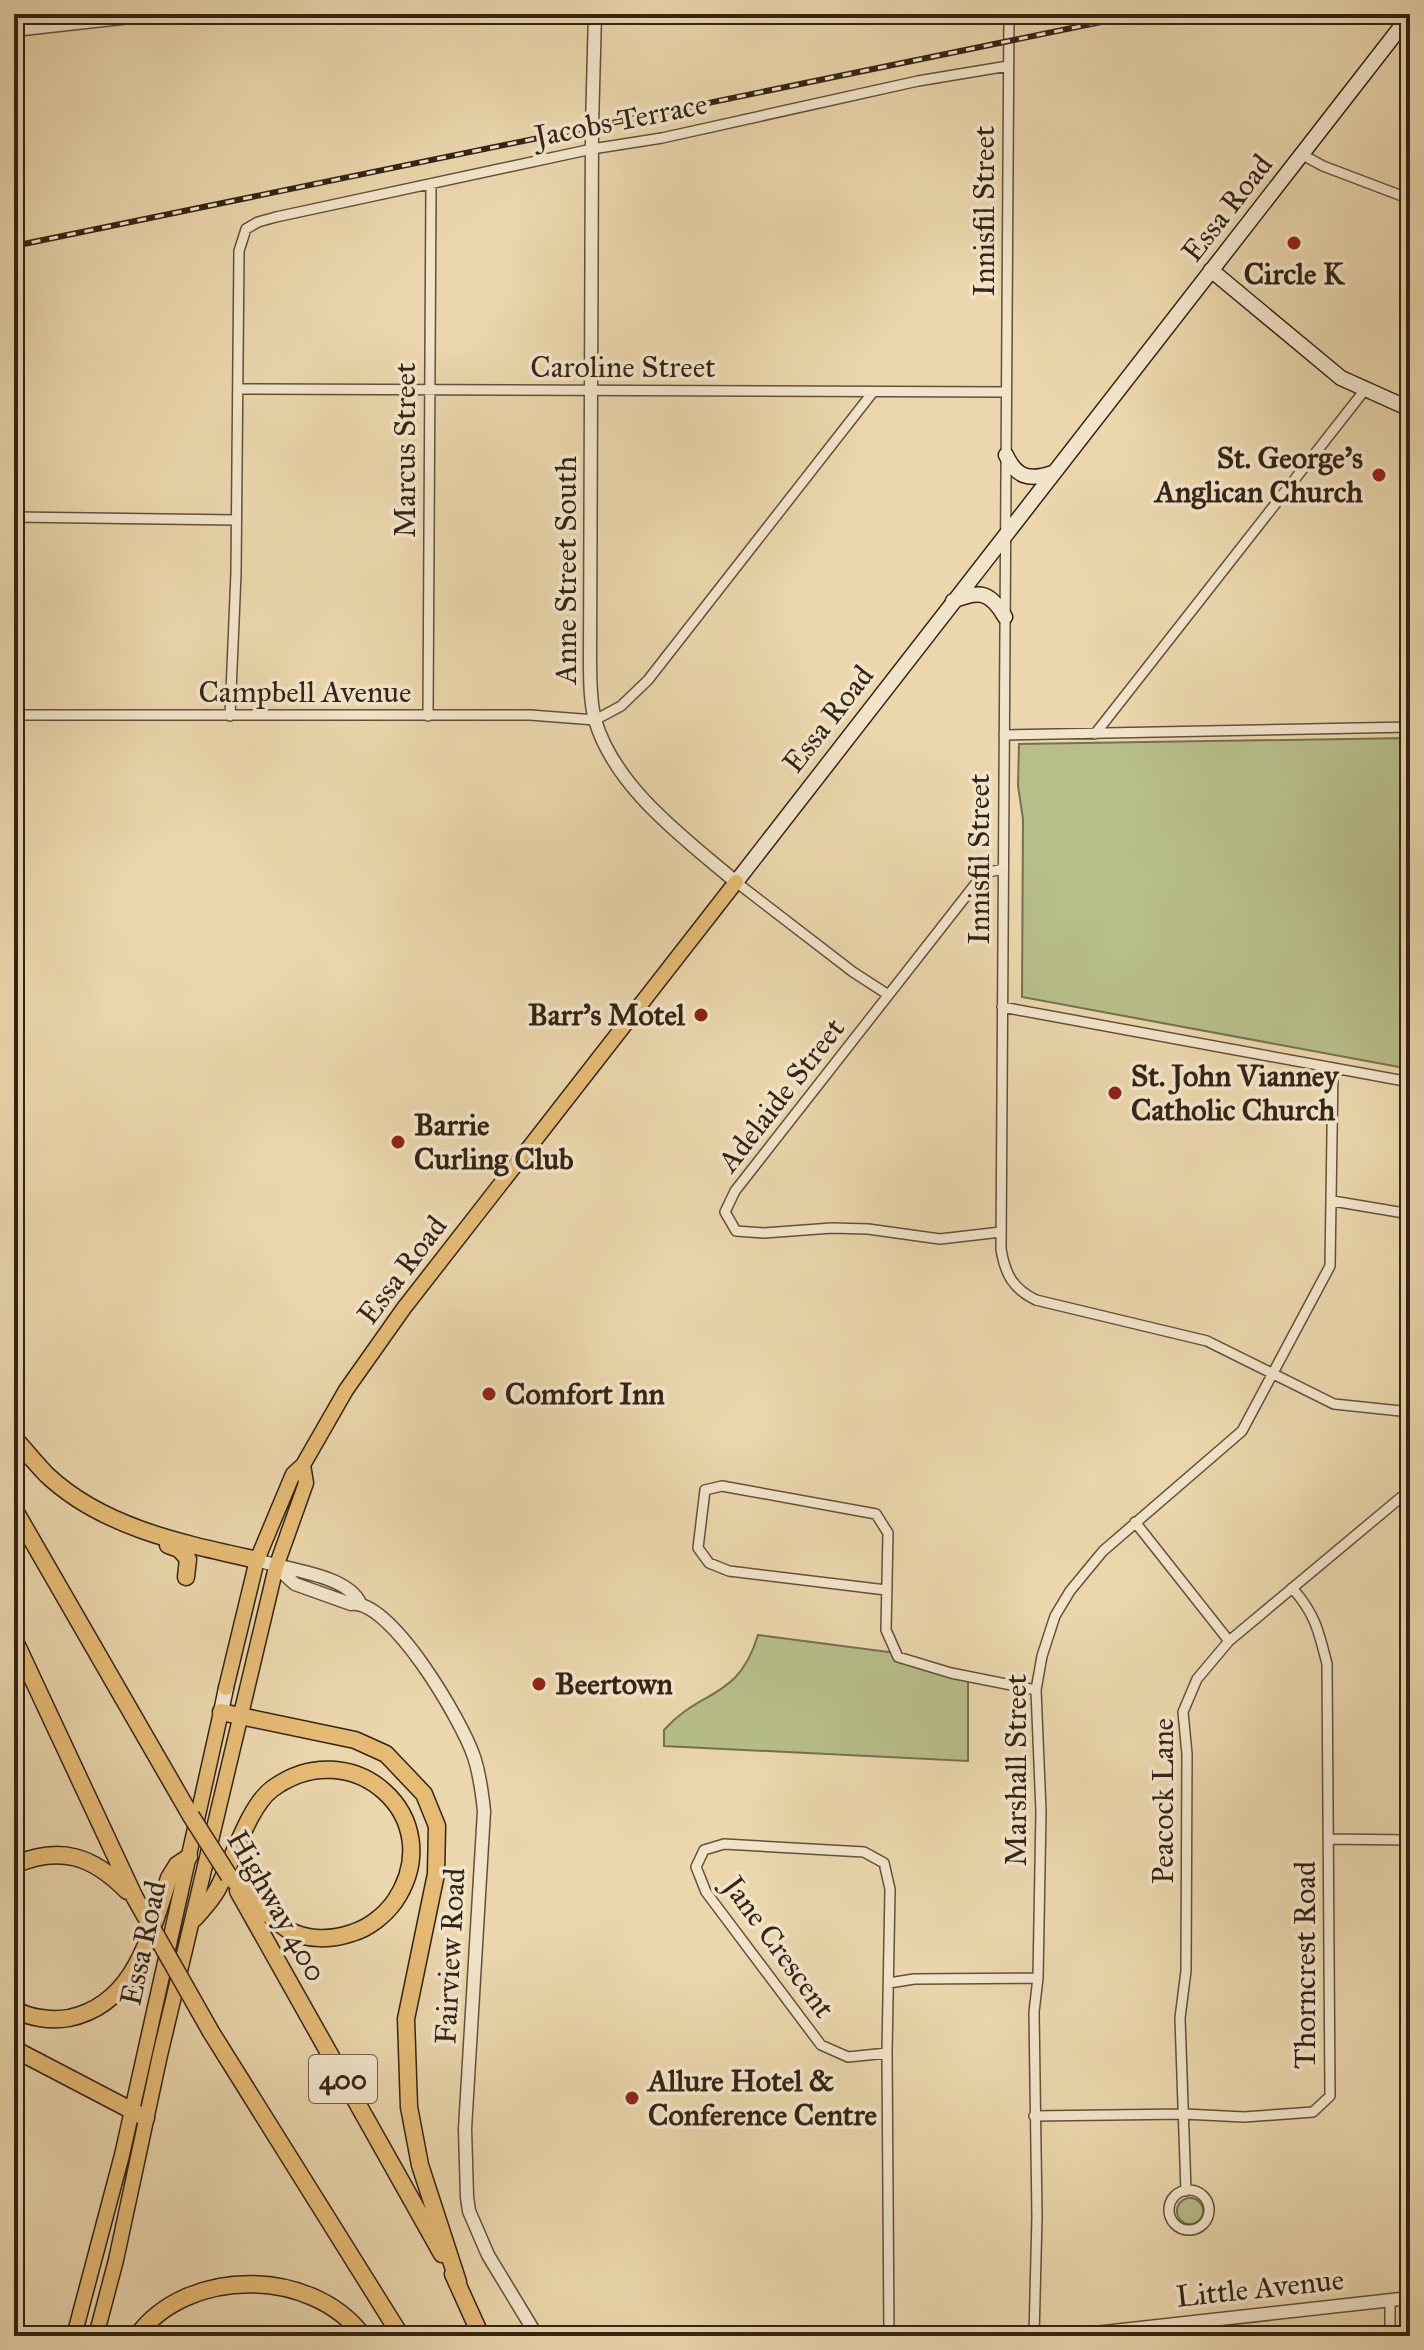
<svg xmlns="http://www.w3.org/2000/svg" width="1424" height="2350" font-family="'IM FELL Great Primer',serif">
	<rect width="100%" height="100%" fill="#ebd6ad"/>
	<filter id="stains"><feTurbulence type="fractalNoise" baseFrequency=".0025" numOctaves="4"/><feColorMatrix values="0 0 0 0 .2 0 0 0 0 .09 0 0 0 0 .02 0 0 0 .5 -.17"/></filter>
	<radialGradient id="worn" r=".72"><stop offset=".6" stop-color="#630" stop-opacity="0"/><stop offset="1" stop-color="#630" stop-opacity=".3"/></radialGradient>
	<path fill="#b7be8a" stroke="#767050" stroke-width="2" d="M 1410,738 L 1410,1069 L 1022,997 L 1023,819 L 1018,786 L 1019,744 Z
		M 758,1635 L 896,1653 L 968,1681 L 968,1761 L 664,1746 L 664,1730 C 701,1688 738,1701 758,1635 Z
		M1177 2211a13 13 0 1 1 26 0a13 13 0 1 1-26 0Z"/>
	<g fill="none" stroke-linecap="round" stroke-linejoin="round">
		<defs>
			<path id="minor" d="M 1009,14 L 1001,1249 C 1005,1274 1013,1289 1036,1300 L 1207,1341 L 1334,1404 L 1410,1412
				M 1301,154 L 1323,166 L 1410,199
				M 239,389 L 1006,392
				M 14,517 L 236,520
				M 14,715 L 530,715 L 595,720 L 621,706 L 648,680 L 873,392
				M 230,716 L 236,573 L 239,251 L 246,229 L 258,222 L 276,217 L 592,149 L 662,138 L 918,81 L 1008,66
				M 428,716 L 431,185
				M 1095,734 L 1364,391
				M 1004,735 L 1410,727
				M 736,882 L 853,972 L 887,994
				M 1002,1007 L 1410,1082
				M 1333,1201 L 1410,1214
				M 1001,1232 L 940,1239 L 868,1229 L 832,1228 L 764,1233 L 736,1231 L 725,1212 L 735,1191 L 984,873 L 1003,869
				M 1405,1494 L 1405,1412
				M 1135,1522 L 1229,1641
				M 886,1590 L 729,1571 L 709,1563 L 698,1548 L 705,1490 L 722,1486 L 876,1514 L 888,1533 L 886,1630 L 898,1657 L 951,1673 L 1036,1690
				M 1329,1839 L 1410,1840
				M 889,1983 L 914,1979 L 1038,1978
				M 887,2053 L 848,2057 L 821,2045 L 706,1892 L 696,1867 L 704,1850 L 724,1844 L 864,1852 L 884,1863 L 890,1889 L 887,2053 L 889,2336
				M 1034,2116 L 1184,2114 L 1244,2117 L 1313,2112 L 1330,2096 L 1327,1664 C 1319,1632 1315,1613 1292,1588
				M1169 2210a20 20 0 1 1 40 0a20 20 0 1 1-40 0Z
				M 1186,2191 L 1180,2018 L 1186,1971 L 1187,1754 L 1183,1712 L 1197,1679 L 1229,1641 L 1405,1494
				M 1034,2336 L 1037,2217 L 1034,2012 L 1038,1978 L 1041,1811 L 1036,1690 L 1042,1656 L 1055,1616 L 1070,1591 L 1103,1551 L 1242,1431 L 1330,1266 L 1333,1068
				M 1390,2336 L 1390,2300"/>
			<path id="tertiary" d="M 595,14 L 592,126 L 590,659 C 590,678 590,702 595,720 C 615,788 685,839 736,882
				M 14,30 L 157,14
				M 257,1560 C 286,1570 346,1574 360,1603
				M 276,1567 L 295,1584 L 351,1604 C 391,1599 462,1721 474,1757 C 480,1775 482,1792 484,1811 L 465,2129 L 467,2197 L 469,2211 L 488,2255 L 537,2336
				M 1068,2336 L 1410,2298"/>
			<path id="secondary" d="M 1211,270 L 1341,378 L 1410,409
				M 1006,455 C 1016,477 1029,481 1052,473
				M 953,601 C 979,590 990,591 1005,617
				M 736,882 L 1410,15
				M 221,1712 L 226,1688"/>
			<path id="primary" d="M 226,1688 L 257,1560 L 293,1474 L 303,1465 L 346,1390 L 404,1308 L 736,882
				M 74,2336 L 122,2155 L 221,1712
				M 96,2336 L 116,2260 L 160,2055 L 276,1567 L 306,1483 L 303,1465"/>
			<path id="motorway" d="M 14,1438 C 25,1450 36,1464 47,1475 C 103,1528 185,1544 257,1560
				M 14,1509 L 191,1816
				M 168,1545 L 179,1549 L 188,1559 L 186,1577
				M 14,1639 L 135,1898
				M 221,1712 L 355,1740 L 386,1754 L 424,1794 L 437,1826 L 436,1874 L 406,2019 L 409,2107 L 420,2165 L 458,2282
				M 14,1865 C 60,1845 93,1856 127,1891
				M 238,1891 L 442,2254
				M 194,1919 C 202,1910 211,1901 217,1890 C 232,1863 248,1807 272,1789 C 351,1730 451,1817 395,1901 C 385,1915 369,1928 352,1933 C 332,1940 306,1941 287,1929 C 270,1919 245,1890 229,1876
				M 14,2009 C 29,2018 51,2021 69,2018 C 136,2004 150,1934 169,1878 L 177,1865 L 189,1857
				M 211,2032 L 401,2336
				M 14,2049 L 146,2118
				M 453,2274 L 481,2336
				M 137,2336 C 187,2267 312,2267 363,2336"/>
		</defs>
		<use href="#minor" stroke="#62503c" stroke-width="12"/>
		<use href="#tertiary" stroke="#62503c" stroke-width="15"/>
		<use href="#secondary" stroke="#342317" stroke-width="17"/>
		<use href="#primary" stroke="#342317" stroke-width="17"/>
		<use href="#motorway" stroke="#342317" stroke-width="19"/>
		<use href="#minor" stroke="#f2e4ca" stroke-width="9"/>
		<use href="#tertiary" stroke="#f2e4ca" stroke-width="12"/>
		<use href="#secondary" stroke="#f2e4ca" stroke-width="14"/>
		<use href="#primary" stroke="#e6bb76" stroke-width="14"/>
		<use href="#motorway" stroke="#e6bb76" stroke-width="16"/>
		<defs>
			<path id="rail" d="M 14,246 L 1140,14"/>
		</defs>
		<use href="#rail" stroke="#342317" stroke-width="6"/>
		<use href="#rail" stroke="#f2e4ca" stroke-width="3" stroke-dasharray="9" stroke-linecap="butt"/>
		<defs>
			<path id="motorway-bridge" d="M 191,1816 L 229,1876
				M 135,1898 L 211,2032"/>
		</defs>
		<use href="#motorway-bridge" stroke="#342317" stroke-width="19" stroke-linecap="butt"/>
		<use href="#motorway-bridge" stroke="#e6bb76" stroke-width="16"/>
	</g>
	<g fill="#8f2418" stroke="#f2e4ca" stroke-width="3">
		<circle cx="1294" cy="243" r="8"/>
		<circle cx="1379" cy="475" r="8"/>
		<circle cx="701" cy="1015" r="8"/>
		<circle cx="1115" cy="1093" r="8"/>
		<circle cx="398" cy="1142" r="8"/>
		<circle cx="489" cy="1394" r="8"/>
		<circle cx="539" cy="1684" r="8"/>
		<circle cx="632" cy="2098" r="8"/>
	</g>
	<g text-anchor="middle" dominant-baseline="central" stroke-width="7" stroke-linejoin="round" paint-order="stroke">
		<rect fill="#f2e4ca" stroke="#6d5d4d" stroke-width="2" x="309" y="2055" width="68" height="48" rx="6"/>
		<g font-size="28" font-weight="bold" fill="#342317">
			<text x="343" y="2079">400</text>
		</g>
		<g font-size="30" fill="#342317" stroke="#f2e4ca">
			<text transform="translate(621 120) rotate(-11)">Jacobs Terrace</text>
			<text transform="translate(1227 208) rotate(-52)">Essa Road</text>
			<text transform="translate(984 211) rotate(-90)">Innisfil Street</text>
			<text x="623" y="367">Caroline Street</text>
			<text transform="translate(405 450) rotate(-90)">Marcus Street</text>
			<text transform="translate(566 570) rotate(-90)">Anne Street South</text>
			<text x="305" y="692">Campbell Avenue</text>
			<text transform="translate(828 719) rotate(-52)">Essa Road</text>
			<text transform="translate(979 859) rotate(-90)">Innisfil Street</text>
			<text transform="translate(781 1095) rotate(-52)">Adelaide Street</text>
			<text transform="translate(402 1270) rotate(-53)">Essa Road</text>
			<text transform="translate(1016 1770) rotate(-90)">Marshall Street</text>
			<text transform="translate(1163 1801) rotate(-90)">Peacock Lane</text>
			<text transform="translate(277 1906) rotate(60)">Highway 400</text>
			<text transform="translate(143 1943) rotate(-78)">Essa Road</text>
			<text transform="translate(779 1947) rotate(54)">Jane Crescent</text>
			<text transform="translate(450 1956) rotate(-87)">Fairview Road</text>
			<text transform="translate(1305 1965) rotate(-90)">Thorncrest Road</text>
			<text transform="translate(1260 2288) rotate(-6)">Little Avenue</text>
		</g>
		<g font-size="30" font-weight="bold" fill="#342317" stroke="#f2e4ca" text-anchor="start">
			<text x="1294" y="274" text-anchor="middle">Circle K</text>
			<text x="1363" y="458" text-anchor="end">St. George's<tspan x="1363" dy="34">Anglican Church</tspan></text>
			<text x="685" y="1015" text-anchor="end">Barr's Motel</text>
			<text x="1131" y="1076">St. John Vianney<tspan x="1131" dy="34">Catholic Church</tspan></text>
			<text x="414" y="1125">Barrie<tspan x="414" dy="34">Curling Club</tspan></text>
			<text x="505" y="1394">Comfort Inn</text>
			<text x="555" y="1684">Beertown</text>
			<text x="648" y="2081">Allure Hotel &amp;<tspan x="648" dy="34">Conference Centre</tspan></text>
		</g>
	</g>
	<rect width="1424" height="2350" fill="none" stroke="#ebd6ad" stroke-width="48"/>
	<rect x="16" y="16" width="1392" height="2318" fill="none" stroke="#342317" stroke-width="4"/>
	<rect x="24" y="24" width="1376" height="2302" fill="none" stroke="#342317" stroke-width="2"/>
	<rect width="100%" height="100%" filter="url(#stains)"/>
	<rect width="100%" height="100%" fill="url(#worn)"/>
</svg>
